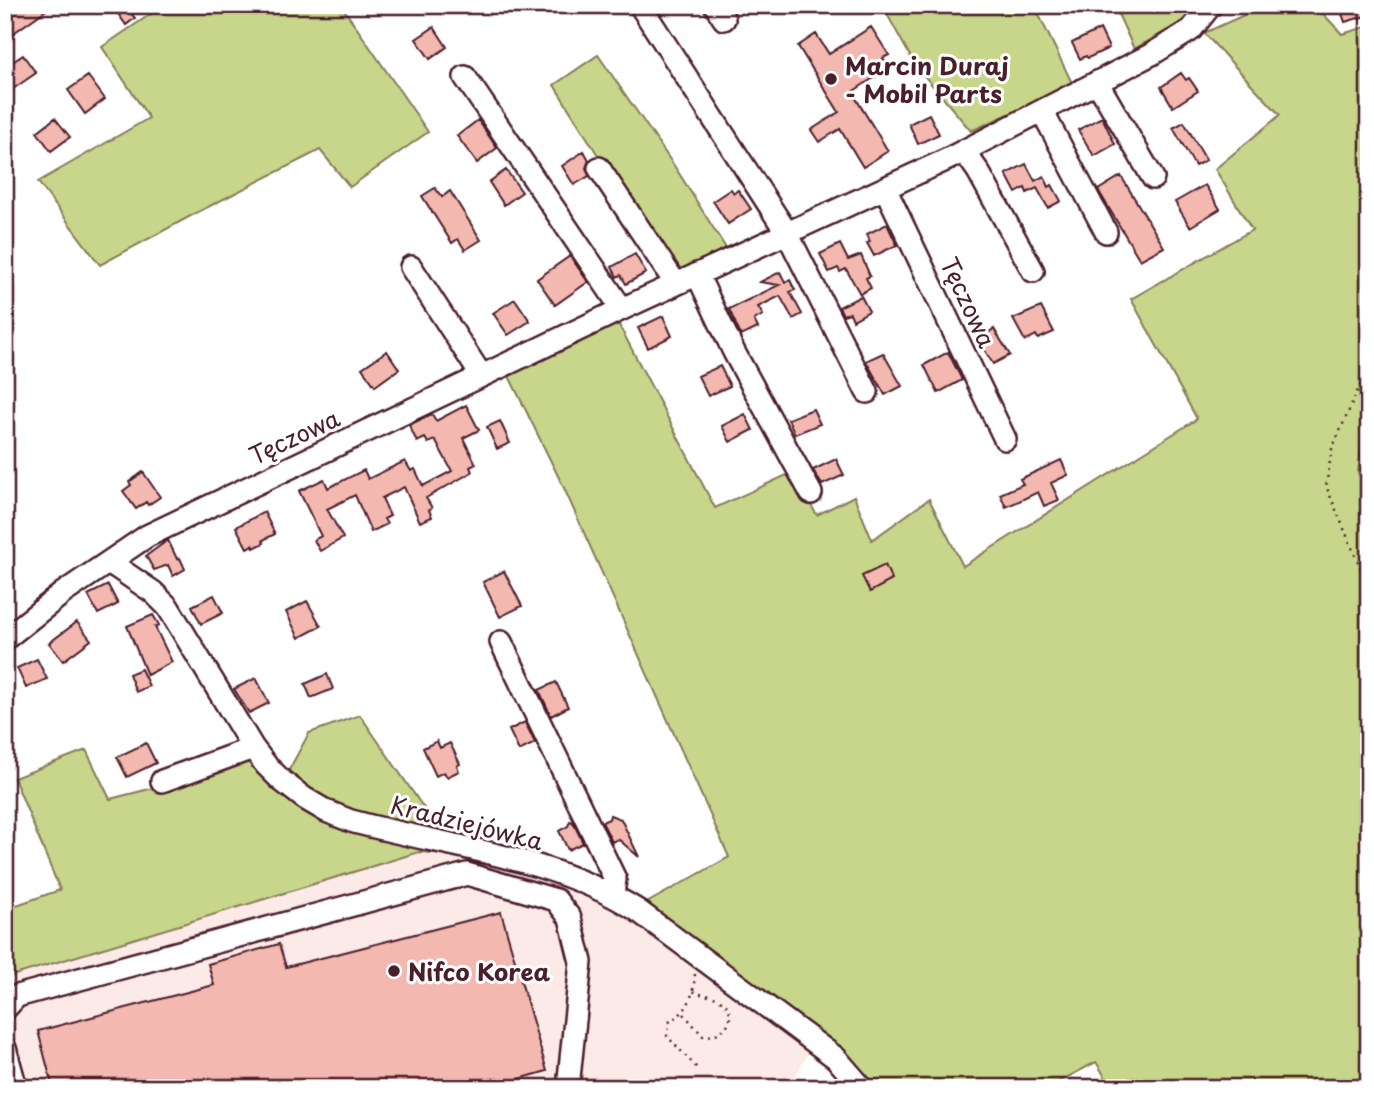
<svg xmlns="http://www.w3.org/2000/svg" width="1374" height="1093" font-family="'Playpen Sans',sans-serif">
	<rect width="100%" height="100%" fill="#fff"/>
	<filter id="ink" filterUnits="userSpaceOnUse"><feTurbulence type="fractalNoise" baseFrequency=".0143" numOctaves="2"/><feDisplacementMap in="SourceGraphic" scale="14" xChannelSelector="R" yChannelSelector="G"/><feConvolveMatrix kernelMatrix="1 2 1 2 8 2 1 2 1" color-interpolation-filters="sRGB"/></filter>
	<g filter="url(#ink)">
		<path fill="#fbeae7" d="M 420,852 L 449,854 L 516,868 L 596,897 L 647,928 L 809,1051 L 789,1088 L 5,1088 L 5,978 Z"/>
		<path fill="#c7d68a" stroke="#887a5a" stroke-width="2" d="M 164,5 L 341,5 L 428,132 L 350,187 L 320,150 L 198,212 L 100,265 L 38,182 L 149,118 L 102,47 Z
			M 882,5 L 1045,5 L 1037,11 L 1073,85 L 971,131 L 915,65 Z
			M 1114,5 L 1200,5 L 1194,15 L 1134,49 Z
			M 1266,5 L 1315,5 L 1342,34 L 1369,26 L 1369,417 L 1365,422 L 1358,472 L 1369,495 L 1369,1088 L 1112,1088 L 1096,1062 L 1047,1088 L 875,1088 L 836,1045 L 643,905 L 729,857 L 564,488 L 506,370 L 617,321 L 715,508 L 791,473 L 817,515 L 854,496 L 872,540 L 929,499 L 963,566 L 1197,419 L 1131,299 L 1252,230 L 1215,169 L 1280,115 L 1204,33 Z
			M 598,55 L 675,167 L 729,253 L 677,276 L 621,192 L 554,85 Z
			M 360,715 L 436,826 L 469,838 L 372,821 L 316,800 L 278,770 L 289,770 L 309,733 Z
			M 86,750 L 110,799 L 169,784 L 246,756 L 307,812 L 449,854 L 419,852 L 5,978 L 5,909 L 60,890 L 14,778 Z"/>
		<path fill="#f3b8b0" stroke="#4a1f2b" stroke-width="2" d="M 5,5 L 53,5 L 5,39 Z
			M 112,5 L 140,5 L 130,12 L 135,18 L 126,25 Z
			M 1339,5 L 1369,5 L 1369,15 L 1345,22 Z
			M 434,27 L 447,47 L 430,59 L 416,39 Z
			M 871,27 L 889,55 L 883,58 L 889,68 L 852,92 L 888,151 L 863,167 L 840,129 L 819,142 L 811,130 L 839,112 L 798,46 L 816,34 L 829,54 Z
			M 1100,29 L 1109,48 L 1088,58 L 1086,56 L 1080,59 L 1072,43 Z
			M 23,55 L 36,73 L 13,89 L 5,79 L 5,67 Z
			M 1181,73 L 1186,80 L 1189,78 L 1198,91 L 1173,107 L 1161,87 Z
			M 88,76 L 105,99 L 85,114 L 68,90 Z
			M 929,114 L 939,134 L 918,144 L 909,124 Z
			M 1102,117 L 1115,144 L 1094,156 L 1078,130 Z
			M 55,118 L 70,137 L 51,151 L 37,132 Z
			M 478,120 L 497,148 L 477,163 L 457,136 Z
			M 1184,122 L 1206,160 L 1195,166 L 1173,128 Z
			M 584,151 L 589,160 L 586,168 L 589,176 L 574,185 L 562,166 Z
			M 1026,164 L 1035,181 L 1044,176 L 1049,187 L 1052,185 L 1061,201 L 1048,208 L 1037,188 L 1027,193 L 1025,188 L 1016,193 L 1006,174 Z
			M 506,170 L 522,192 L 504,205 L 489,182 Z
			M 1121,176 L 1164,247 L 1140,260 L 1098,190 Z
			M 1205,185 L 1220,209 L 1190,227 L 1175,202 Z
			M 435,188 L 442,197 L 450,191 L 481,240 L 465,250 L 458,239 L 452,243 L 422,196 Z
			M 731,189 L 734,193 L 738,190 L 751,209 L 728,224 L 713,201 Z
			M 887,224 L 897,245 L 874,256 L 867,243 L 870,242 L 867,234 Z
			M 840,244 L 848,260 L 861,255 L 870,276 L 866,278 L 871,288 L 860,294 L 846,269 L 840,272 L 838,268 L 829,272 L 820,254 Z
			M 635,254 L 646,273 L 626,284 L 621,275 L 617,277 L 612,267 Z
			M 570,256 L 588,282 L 555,305 L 537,279 Z
			M 780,272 L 785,282 L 790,280 L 795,290 L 790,292 L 802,314 L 793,319 L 780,296 L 758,307 L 763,315 L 754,320 L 758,328 L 741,336 L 729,309 L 779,285 L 760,282 Z
			M 861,296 L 869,311 L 853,320 L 850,313 L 843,315 L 839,307 Z
			M 515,299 L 530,321 L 508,335 L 493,313 Z
			M 1041,307 L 1054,332 L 1038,339 L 1036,335 L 1025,341 L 1013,319 Z
			M 663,316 L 672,336 L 648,348 L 638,328 Z
			M 994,329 L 1010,355 L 993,364 L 978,339 Z
			M 387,351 L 399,369 L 375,386 L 362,368 Z
			M 948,352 L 962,380 L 938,393 L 924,365 Z
			M 883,353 L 902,386 L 885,395 L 866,361 Z
			M 720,366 L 730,386 L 708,396 L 698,376 Z
			M 466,405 L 479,430 L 463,438 L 476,464 L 470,467 L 472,472 L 426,498 L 432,508 L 429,510 L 432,517 L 420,522 L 404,487 L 382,498 L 390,516 L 384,519 L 387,524 L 371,532 L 355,495 L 327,509 L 343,538 L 320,551 L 314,540 L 321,536 L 299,491 L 324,479 L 328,488 L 364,470 L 368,479 L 405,461 L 411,471 L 415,469 L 423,486 L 452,471 L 435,440 L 428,443 L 425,438 L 417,442 L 409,425 L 432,414 L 436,421 Z
			M 813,409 L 820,424 L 795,434 L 788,419 Z
			M 745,414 L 753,430 L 730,442 L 722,426 Z
			M 500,421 L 510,443 L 497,449 L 487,427 Z
			M 836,459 L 844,475 L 822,485 L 813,470 Z
			M 1061,460 L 1068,475 L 1051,483 L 1059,500 L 1044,506 L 1038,492 L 1006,507 L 1000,494 L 1023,484 L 1020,479 Z
			M 143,472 L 160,497 L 148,505 L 146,502 L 136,509 L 123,491 L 131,485 L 129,482 Z
			M 264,512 L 275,534 L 263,540 L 264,543 L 254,548 L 253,545 L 247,548 L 236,527 Z
			M 168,540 L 177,559 L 180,558 L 185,569 L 173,576 L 168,565 L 154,570 L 146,556 Z
			M 885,565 L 892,580 L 870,592 L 862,576 Z
			M 504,571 L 522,606 L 500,617 L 483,582 Z
			M 108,585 L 118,604 L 98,614 L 88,595 Z
			M 214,595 L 223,613 L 201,624 L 192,606 Z
			M 307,601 L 321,626 L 299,638 L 286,612 Z
			M 153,615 L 159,625 L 155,627 L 172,662 L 147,675 L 127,626 Z
			M 77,622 L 91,640 L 63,661 L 49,643 Z
			M 37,659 L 47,679 L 26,688 L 17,668 Z
			M 141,669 L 149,686 L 136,692 L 129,674 Z
			M 327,674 L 333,689 L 311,698 L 305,684 Z
			M 256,678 L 269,703 L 249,713 L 234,689 Z
			M 556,682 L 568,707 L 551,716 L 539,690 Z
			M 525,722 L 535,743 L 519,751 L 509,730 Z
			M 437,741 L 440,748 L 450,743 L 460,764 L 457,766 L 459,771 L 447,777 L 444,772 L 436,776 L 423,748 Z
			M 146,743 L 156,763 L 127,777 L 117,757 Z
			M 610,815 L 621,819 L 639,857 L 618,839 L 612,842 L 602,822 L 609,819 Z
			M 570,821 L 573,822 L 583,843 L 568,850 L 559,831 L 568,826 Z
			M 501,912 L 547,1071 L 488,1088 L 53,1088 L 38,1031 L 214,985 L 208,964 L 279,944 L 286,967 Z"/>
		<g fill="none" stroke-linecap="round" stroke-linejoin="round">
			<defs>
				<path id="minor" d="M 640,5 L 787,233 L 867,392
					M 715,5 L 724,19
					M 465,77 L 622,309
					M 1097,82 L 1153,178
					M 1042,111 L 1106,232
					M 964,151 L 978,171 L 1033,271
					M 599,168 L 676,284
					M 885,188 L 1005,439
					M 411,267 L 481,375
					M 697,274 L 734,352 L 811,493
					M 109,562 L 153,592 L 168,607 L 253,748 L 266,765 L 282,781 L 304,798 L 326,811 L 351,821 C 447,847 552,856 637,910 L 836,1058 L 862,1088
					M 5,639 L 63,593 L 147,536 L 622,309 L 948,159 L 1152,54 L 1191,30 L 1211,5
					M 501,642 L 615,879 L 613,894
					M 162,781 L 253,748
					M 5,1009 L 17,996 L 467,874 L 556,900 L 570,918 L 581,962 L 568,1088
					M 5,1048 L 16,1088"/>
			</defs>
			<use href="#minor" stroke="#4a1f2b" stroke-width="26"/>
			<path stroke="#4a1f2b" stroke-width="2.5" stroke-dasharray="2 5" stroke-linecap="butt" d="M 1369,365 L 1332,449 L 1326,486 L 1369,588
				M 695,974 C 693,996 690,1010 670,1021 L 667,1036 L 697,1068
				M 684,1014 L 703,1036 C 728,1037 740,1012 720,1000 C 712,995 702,996 693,991"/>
			<use href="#minor" stroke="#fff" stroke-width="21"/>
		</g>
	</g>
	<g fill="#4a1f2b" stroke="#fff" stroke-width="2.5">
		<circle cx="831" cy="79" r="7"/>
		<circle cx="394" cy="971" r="7"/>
	</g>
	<g text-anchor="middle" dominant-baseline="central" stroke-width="6" stroke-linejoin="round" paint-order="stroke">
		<g font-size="24" font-weight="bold" fill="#4a1f2b" stroke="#fff" text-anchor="start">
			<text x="845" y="65">Marcin Duraj<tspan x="845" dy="28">- Mobil Parts</tspan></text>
			<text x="408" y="971">Nifco Korea</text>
		</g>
		<g font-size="24" fill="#4a1f2b" stroke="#fff">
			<text transform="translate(969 302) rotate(65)">Tęczowa</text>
			<text transform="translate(294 436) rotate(-25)">Tęczowa</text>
			<text transform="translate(467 822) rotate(14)">Kradziejówka</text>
		</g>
	</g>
	<rect width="1374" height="1093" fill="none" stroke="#fff" stroke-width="28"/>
	<rect x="14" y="14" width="1346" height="1065" fill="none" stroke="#4a1f2b" stroke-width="2.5" filter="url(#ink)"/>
</svg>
